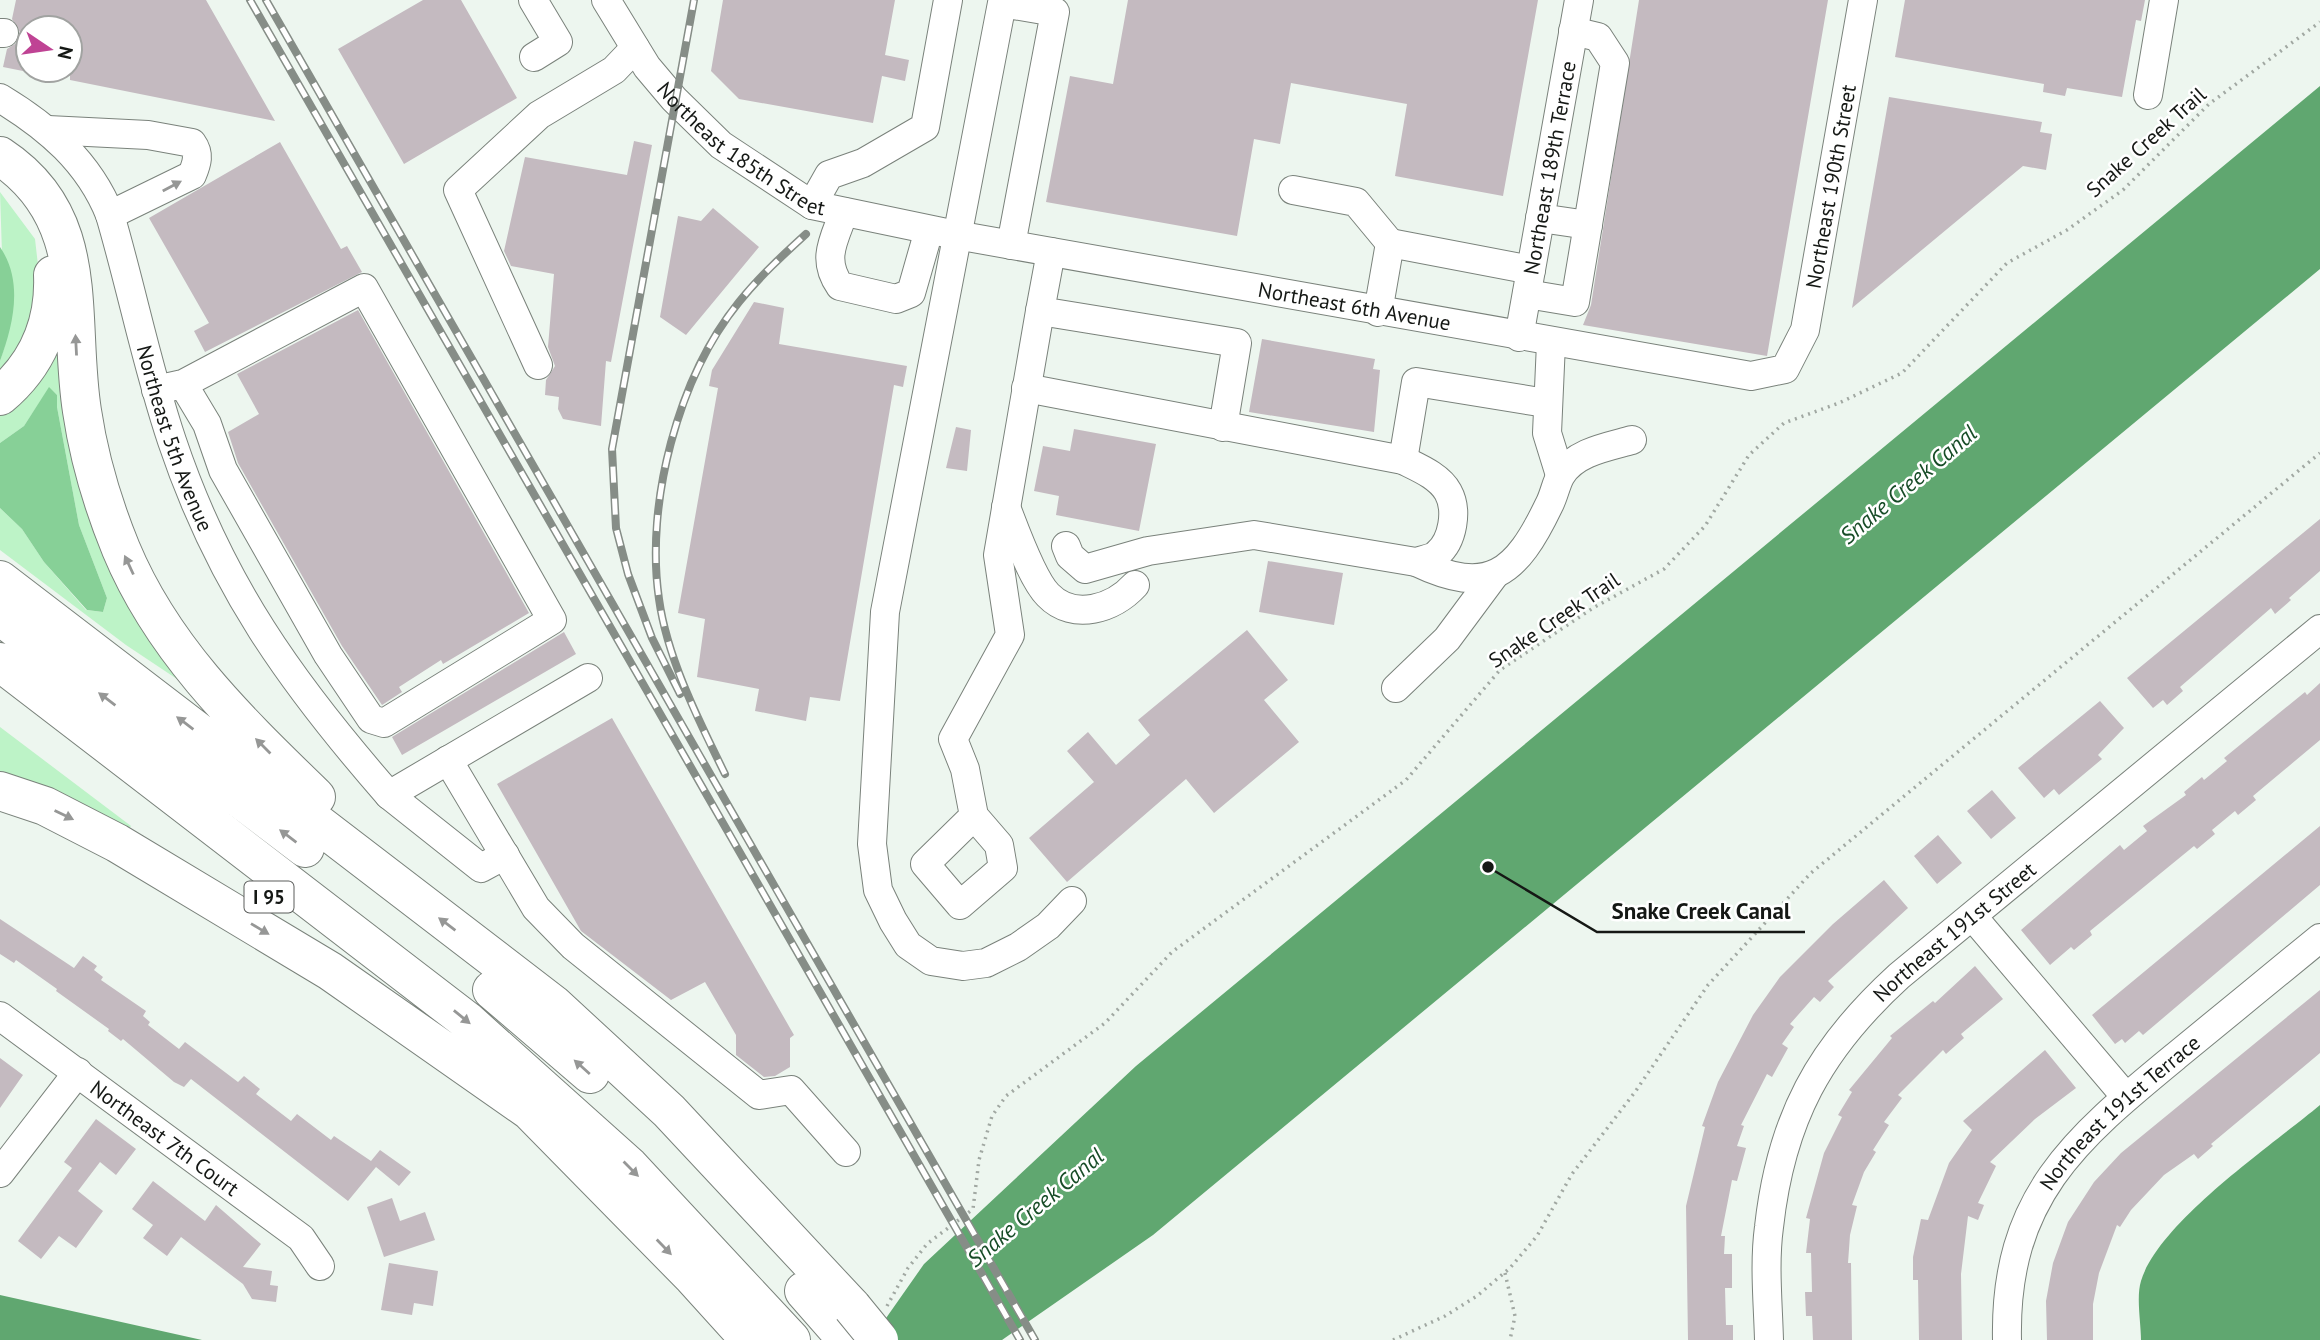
<svg xmlns="http://www.w3.org/2000/svg" width="2320" height="1340" font-family="'PT Sans',sans-serif">
	<rect width="100%" height="100%" fill="#edf6ef"/>
	<path fill="#bdf3c7" d="M 0,192 L 35,239 L 42,300 L 0,382 L 0,361 L 5,345 Z
		M 58,326 L 67,378 L 189,687 L 126,645 L 0,550 L 0,508 L 22,529 L 44,562 L 86,610 L 103,612 L 107,598 L 79,525 L 57,407 L 57,395 L 49,388 L 24,426 L 0,443 L 0,407 Z
		M 0,727 L 131,826 L 124,835 L 0,781 Z"/>
	<path fill="#87d097" d="M 0,247 C 24,282 13,325 0,361 Z
		M 49,387 L 57,395 L 57,407 L 79,525 L 107,598 L 103,612 L 87,610 L 44,562 L 22,529 L 0,508 L 0,443 L 24,426 Z"/>
	<path fill="#60a770" d="M 2320,86 L 2320,269 L 1153,1235 L 1002,1340 L 861,1340 L 884,1321 L 924,1264 L 1136,1066 Z
		M 2320,1105 L 2320,1340 L 2141,1340 C 2141,1323 2136,1297 2141,1281 C 2159,1222 2271,1146 2320,1105 Z
		M 0,1295 L 202,1340 L 0,1340 Z"/>
	<path fill="#c4bac0" d="M 16,0 L 206,0 L 275,121 L 70,80 L 70,28 L 28,28 L 28,72 L 3,67 L 7,49 L 18,42 L 21,34 L 12,19 Z
		M 423,0 L 461,0 L 517,98 L 404,164 L 338,49 Z
		M 723,0 L 895,0 L 885,55 L 909,60 L 905,81 L 882,76 L 873,123 L 739,99 L 711,71 Z
		M 1128,0 L 1538,0 L 1503,196 L 1395,176 L 1407,104 L 1291,83 L 1280,144 L 1254,139 L 1237,236 L 1046,202 L 1070,76 L 1113,84 Z
		M 1639,0 L 1828,0 L 1767,356 L 1583,325 L 1591,305 Z
		M 1905,0 L 2145,0 L 2141,21 L 2136,20 L 2122,97 L 2067,88 L 2065,96 L 2043,92 L 2044,84 L 1895,57 Z
		M 1889,97 L 2042,122 L 2040,132 L 2052,134 L 2046,170 L 2023,166 L 1852,308 Z
		M 634,141 L 652,145 L 611,362 L 606,361 L 601,426 L 563,419 L 558,409 L 559,397 L 545,395 L 546,380 L 555,366 L 548,347 L 554,274 L 511,266 L 504,251 L 525,157 L 627,175 Z
		M 280,142 L 341,249 L 347,246 L 362,272 L 205,352 L 194,331 L 209,323 L 149,218 Z
		M 713,208 L 759,247 L 686,335 L 660,317 L 678,216 L 701,221 Z
		M 754,302 L 784,308 L 779,344 L 907,366 L 903,387 L 894,385 L 840,701 L 810,697 L 806,721 L 755,711 L 759,689 L 697,677 L 705,619 L 678,613 L 718,388 L 709,386 L 712,370 Z
		M 358,310 L 529,613 L 443,664 L 441,660 L 399,687 L 402,692 L 382,705 L 342,646 L 238,463 L 228,432 L 259,414 L 237,374 Z
		M 1262,339 L 1375,359 L 1373,369 L 1380,370 L 1374,432 L 1249,412 Z
		M 956,427 L 971,430 L 967,471 L 946,468 Z
		M 1074,429 L 1156,444 L 1139,531 L 1056,515 L 1059,496 L 1034,491 L 1043,446 L 1070,451 Z
		M 2320,519 L 2320,571 L 2289,598 L 2291,600 L 2275,614 L 2271,608 L 2209,662 L 2180,687 L 2183,691 L 2167,705 L 2163,700 L 2153,708 L 2127,678 Z
		M 1268,561 L 1343,573 L 1334,625 L 1259,612 Z
		M 1247,630 L 1288,680 L 1264,700 L 1299,742 L 1214,813 L 1186,779 L 1067,882 L 1029,838 L 1094,782 L 1067,751 L 1088,732 L 1116,765 L 1150,735 L 1138,720 Z
		M 564,632 L 576,654 L 402,755 L 392,737 Z
		M 2320,683 L 2320,740 L 2253,796 L 2256,800 L 2238,815 L 2235,811 L 2212,830 L 2215,834 L 2197,849 L 2194,846 L 2090,931 L 2092,935 L 2074,950 L 2071,947 L 2050,965 L 2021,930 L 2120,845 L 2124,850 L 2147,831 L 2143,826 L 2186,795 L 2184,792 L 2202,777 L 2204,780 L 2227,761 L 2224,758 L 2305,692 L 2307,695 Z
		M 2100,701 L 2124,728 L 2098,755 L 2102,759 L 2059,795 L 2054,789 L 2044,798 L 2018,768 Z
		M 612,718 L 794,1035 L 790,1038 L 790,1067 L 775,1076 L 764,1077 L 736,1055 L 736,1035 L 705,982 L 671,1000 L 581,931 L 497,784 Z
		M 1992,790 L 2016,818 L 1991,839 L 1967,811 Z
		M 2320,826 L 2320,885 L 2143,1035 L 2139,1031 L 2125,1043 L 2122,1039 L 2115,1044 L 2092,1015 Z
		M 1938,835 L 1962,863 L 1937,884 L 1914,856 Z
		M 1884,880 L 1908,908 L 1828,981 L 1834,987 L 1820,1002 L 1814,997 L 1790,1024 L 1794,1027 L 1782,1044 L 1788,1048 L 1772,1077 L 1767,1074 L 1741,1125 L 1744,1126 L 1737,1146 L 1746,1148 L 1737,1181 L 1732,1180 L 1721,1236 L 1725,1236 L 1724,1254 L 1732,1254 L 1732,1288 L 1725,1288 L 1726,1325 L 1733,1325 L 1733,1340 L 1688,1340 L 1686,1206 L 1705,1127 L 1702,1126 L 1718,1082 L 1753,1015 L 1780,977 L 1833,924 Z
		M 0,919 L 74,968 L 83,956 L 97,966 L 94,970 L 103,977 L 101,980 L 146,1011 L 143,1016 L 150,1022 L 148,1025 L 179,1049 L 185,1042 L 238,1082 L 244,1076 L 260,1089 L 256,1094 L 291,1121 L 297,1114 L 331,1140 L 334,1136 L 371,1161 L 380,1150 L 411,1172 L 399,1186 L 376,1167 L 348,1201 L 191,1079 L 184,1087 L 174,1082 L 123,1039 L 121,1041 L 108,1031 L 109,1029 L 56,991 L 57,989 L 16,960 L 14,963 L 0,954 Z
		M 1975,966 L 2003,999 L 1961,1034 L 1964,1038 L 1946,1054 L 1943,1050 L 1898,1095 L 1902,1098 L 1884,1122 L 1889,1125 L 1873,1150 L 1876,1152 L 1864,1172 L 1852,1205 L 1857,1206 L 1850,1235 L 1848,1263 L 1851,1263 L 1852,1340 L 1813,1340 L 1812,1316 L 1806,1316 L 1805,1292 L 1812,1292 L 1811,1253 L 1806,1253 L 1810,1219 L 1806,1218 L 1824,1153 L 1842,1117 L 1838,1115 L 1852,1092 L 1849,1090 L 1892,1038 L 1890,1036 L 1933,1001 L 1935,1003 Z
		M 2320,990 L 2320,1053 L 2211,1144 L 2213,1146 L 2198,1159 L 2194,1154 L 2164,1175 L 2131,1210 L 2120,1227 L 2117,1225 L 2099,1273 L 2093,1304 L 2093,1340 L 2047,1340 L 2046,1301 L 2053,1263 L 2068,1222 L 2094,1182 L 2121,1153 Z
		M 2045,1050 L 2076,1088 L 2035,1119 L 1990,1162 L 1996,1166 L 1978,1203 L 1984,1205 L 1978,1220 L 1968,1216 L 1961,1274 L 1962,1340 L 1919,1340 L 1918,1280 L 1913,1280 L 1913,1257 L 1921,1219 L 1928,1220 L 1949,1163 L 1972,1130 L 1963,1121 Z
		M 0,1058 L 23,1075 L 0,1108 Z
		M 96,1119 L 136,1149 L 116,1175 L 100,1162 L 78,1191 L 103,1211 L 76,1248 L 59,1236 L 41,1259 L 18,1241 L 72,1168 L 64,1162 Z
		M 153,1181 L 205,1221 L 216,1205 L 261,1244 L 243,1267 L 272,1271 L 270,1285 L 278,1286 L 276,1302 L 252,1299 L 243,1284 L 181,1237 L 167,1256 L 143,1238 L 153,1225 L 132,1209 Z
		M 392,1198 L 400,1221 L 425,1212 L 435,1240 L 384,1257 L 367,1207 Z
		M 389,1263 L 438,1271 L 433,1306 L 414,1303 L 412,1315 L 381,1310 Z"/>
	<g fill="none" stroke-linecap="round" stroke-linejoin="round">
		<defs>
			<g id="minor">
				<path d="M 533,0 L 558,42 L 534,57"/>
				<path id="s1" d="M 606,0 L 647,67 L 674,99 L 721,145 L 812,205 L 956,235 L 1751,376 L 1785,369 L 1805,330 L 1863,0"/>
				<path d="M 0,33 L 4,33"/>
				<path d="M 2148,95 L 2164,0"/>
				<path id="s2" d="M 0,98 C 48,127 89,162 110,215 C 132,290 147,367 172,441 C 220,584 291,683 389,795 L 588,678"/>
				<path d="M 48,130 L 148,135 L 192,143 C 200,154 197,163 192,175 L 110,215"/>
				<path d="M 1293,190 L 1356,202 L 1390,243"/>
				<path d="M 812,205 L 829,175 L 863,163 L 925,127 L 948,0"/>
				<path d="M 844,212 C 834,240 821,259 840,286 L 896,299 L 911,293 L 929,230"/>
				<path d="M 1540,218 L 1588,225"/>
				<path d="M 1011,245 L 1055,12 L 1002,3 L 885,612 L 872,844 L 878,890 L 893,921 L 908,945 L 931,961 L 963,966 L 986,963 L 1018,947 L 1048,926 L 1072,901"/>
				<path d="M 1051,252 L 1040,311 L 1237,343 L 1223,427"/>
				<path d="M 1527,294 L 1575,302 L 1615,63 L 1598,37 L 1573,31"/>
				<path d="M 1378,312 L 1390,243 L 1531,270"/>
				<path id="s3" d="M 1519,337 L 1579,0"/>
				<path d="M 1551,343 L 1547,433 L 1560,475"/>
				<path d="M 538,365 L 458,190 L 539,115 L 614,70 L 635,48"/>
				<path d="M 1026,388 L 1403,460 C 1419,468 1439,476 1448,492 C 1458,510 1453,541 1437,554 C 1433,558 1422,560 1416,562 L 1254,535 L 1148,551 L 1085,569 L 1070,556 L 1066,546"/>
				<path d="M 156,390 L 183,384 L 207,424 L 223,470 L 328,655 L 371,719 L 384,723 L 552,620 L 364,288 L 183,384"/>
				<path d="M 1403,460 L 1416,382 L 1546,403"/>
				<path d="M 1006,507 C 1015,530 1032,579 1048,595 C 1074,622 1114,608 1135,585"/>
				<path d="M 1416,562 C 1489,597 1516,574 1549,505 C 1554,496 1556,483 1561,475 C 1575,452 1607,447 1632,440"/>
				<path d="M 1396,688 L 1447,639 L 1493,577"/>
				<path d="M 448,760 L 536,908 L 573,946 L 759,1095 L 791,1090 L 846,1152"/>
				<path d="M 389,795 L 481,868 L 505,855"/>
				<path d="M 974,816 L 999,845 L 1003,868 L 960,905 L 925,864 L 974,816 L 965,769 L 953,739 L 1010,635 L 998,555 L 1040,311"/>
				<path d="M 1973,917 L 2126,1097"/>
				<path id="s4" d="M 0,1016 L 301,1238 L 320,1266"/>
				<path d="M 0,1173 L 78,1072"/>
				<path id="s5" d="M 1769,1340 C 1768,1303 1764,1264 1769,1227 C 1781,1119 1819,1049 1899,976 L 2320,629"/>
				<path id="s6" d="M 2007,1340 C 2004,1197 2075,1139 2176,1056 C 2224,1017 2272,977 2320,938"/>
			</g>
			<path id="highway" d="M 0,156 C 94,218 67,316 82,411 C 89,458 103,505 121,549 C 163,650 239,722 316,797
				M 0,396 C 37,365 55,323 53,275
				M 0,580 L 553,1004 L 669,1111 L 852,1307
				M 0,616 L 305,848
				M 0,662 L 466,1020 L 629,1166 L 791,1340
				M 0,791 L 45,806 L 117,843 L 330,971 L 530,1111
				M 492,990 L 590,1074
				M 522,1103 L 693,1277 L 750,1340
				M 804,1291 L 847,1340"/>
		</defs>
		<use href="#minor" stroke="#7a827b" stroke-width="30"/>
		<use href="#highway" stroke="#7a827b" stroke-width="40"/>
		<path stroke="#a1a8a2" stroke-width="3.5" stroke-dasharray="2 5" stroke-linecap="butt" d="M 1505,1273 L 1515,1316 L 1510,1340
			M 887,1306 L 908,1268 L 927,1244 L 973,1209 L 979,1160 L 992,1116 L 1006,1096 L 1105,1023 L 1172,952 L 1406,780 L 1500,670 L 1593,608 L 1664,569 L 1705,526 L 1749,455 L 1784,423 L 1839,403 L 1902,373 L 2007,263 L 2067,230 L 2123,190 L 2209,104 L 2320,22
			M 1393,1340 L 1445,1316 L 1477,1296 L 1510,1268 L 1537,1236 L 1572,1174 L 1635,1092 L 1708,985 L 1811,873 L 2320,453"/>
		<use href="#minor" stroke="#fff" stroke-width="28"/>
		<use href="#highway" stroke="#fff" stroke-width="38"/>
		<defs>
			<path id="rail" d="M 250,0 L 1020,1340
				M 266,0 L 1035,1340
				M 680,694 L 652,638 L 628,574 L 616,528 L 612,449 L 694,0
				M 725,774 C 699,721 667,658 659,599 C 645,504 678,377 739,302 C 759,277 783,255 806,234"/>
		</defs>
		<use href="#rail" stroke="#868d87" stroke-width="8"/>
		<use href="#rail" stroke="#fff" stroke-width="5" stroke-dasharray="16" stroke-linecap="butt"/>
		<defs>
			<path id="highway-bridge" d="M 852,1307 L 879,1340"/>
		</defs>
		<use href="#highway-bridge" stroke="#7a827b" stroke-width="40" stroke-linecap="butt"/>
		<use href="#highway-bridge" stroke="#fff" stroke-width="38"/>
	</g>
	<defs><path id="oneway-solid" d="M-6-.8H1V-3.2L6.5 0L1 3.2V.8H-6Z" transform="scale(1.75)"/></defs>
	<g fill="#969796">
		<use href="#oneway-solid" transform="translate(172 186) rotate(-28)"/>
		<use href="#oneway-solid" transform="translate(76 345) rotate(-93)"/>
		<use href="#oneway-solid" transform="translate(129 565) rotate(-115)"/>
		<use href="#oneway-solid" transform="translate(107 699) rotate(-143)"/>
		<use href="#oneway-solid" transform="translate(185 723) rotate(-143)"/>
		<use href="#oneway-solid" transform="translate(263 746) rotate(-135)"/>
		<use href="#oneway-solid" transform="translate(64 815) rotate(26)"/>
		<use href="#oneway-solid" transform="translate(288 836) rotate(-143)"/>
		<use href="#oneway-solid" transform="translate(447 924) rotate(-143)"/>
		<use href="#oneway-solid" transform="translate(260 929) rotate(31)"/>
		<use href="#oneway-solid" transform="translate(462 1017) rotate(39)"/>
		<use href="#oneway-solid" transform="translate(582 1067) rotate(-138)"/>
		<use href="#oneway-solid" transform="translate(631 1169) rotate(45)"/>
		<use href="#oneway-solid" transform="translate(664 1247) rotate(46)"/>
	</g>
	<g text-anchor="middle" dominant-baseline="central" stroke-width="5" stroke-linejoin="round" paint-order="stroke">
		<rect fill="#fff" stroke="#5b5d5b" stroke-width="2" x="244.5" y="881.5" width="49" height="31" rx="5"/>
		<g font-size="19" font-weight="bold" fill="#151815">
			<text x="269" y="897">I 95</text>
		</g>
		<g font-size="21" fill="#151815" stroke="#fff">
			<text transform="translate(2146 142) rotate(-42)">Snake Creek Trail</text>
			<text stroke="none"><textPath href="#s1" startOffset="205">Northeast 185th Street</textPath></text>
			<text stroke="none"><textPath href="#s3" startOffset="172">Northeast 189th Terrace</textPath></text>
			<text stroke="none"><textPath href="#s1" startOffset="1474">Northeast 190th Street</textPath></text>
			<text stroke="none"><textPath href="#s1" startOffset="847">Northeast 6th Avenue</textPath></text>
			<text stroke="none"><textPath href="#s2" startOffset="396">Northeast 5th Avenue</textPath></text>
			<text transform="translate(1554 620) rotate(-34)">Snake Creek Trail</text>
			<text stroke="none"><textPath href="#s5" startOffset="474">Northeast 191st Street</textPath></text>
			<text stroke="none"><textPath href="#s6" startOffset="266">Northeast 191st Terrace</textPath></text>
			<text stroke="none"><textPath href="#s4" startOffset="205">Northeast 7th Court</textPath></text>
		</g>
		<g font-size="23" font-style="italic" fill="#174c27" stroke="#fff">
			<text transform="translate(1908 484) rotate(-40)">Snake Creek Canal</text>
			<text transform="translate(1035 1207) rotate(-40)">Snake Creek Canal</text>
		</g>
	</g>
	<path fill="none" stroke="#151815" stroke-width="2.5" d="M1488 867L1597 932H1805"/>
	<circle fill="#151815" stroke="#fff" stroke-width="2.5" cx="1488" cy="867" r="7"/>
	<g font-size="23" text-anchor="middle" font-weight="bold" fill="#151815" stroke="#fff" stroke-width="5" stroke-linejoin="round" paint-order="stroke">
		<text x="1701" y="919">Snake Creek Canal</text>
	</g>
	<g transform="translate(49 49) rotate(103)"><circle r="33" fill="#ffffff" stroke="#a1a3a1" stroke-width="2"/>
	<path d="M0-5L12 26L0 18L-12 26Z" fill="#bf4394"/>
	<text y="-10" font-size="19" font-weight="bold" text-anchor="middle" fill="#151815">N</text>
	</g>
</svg>
